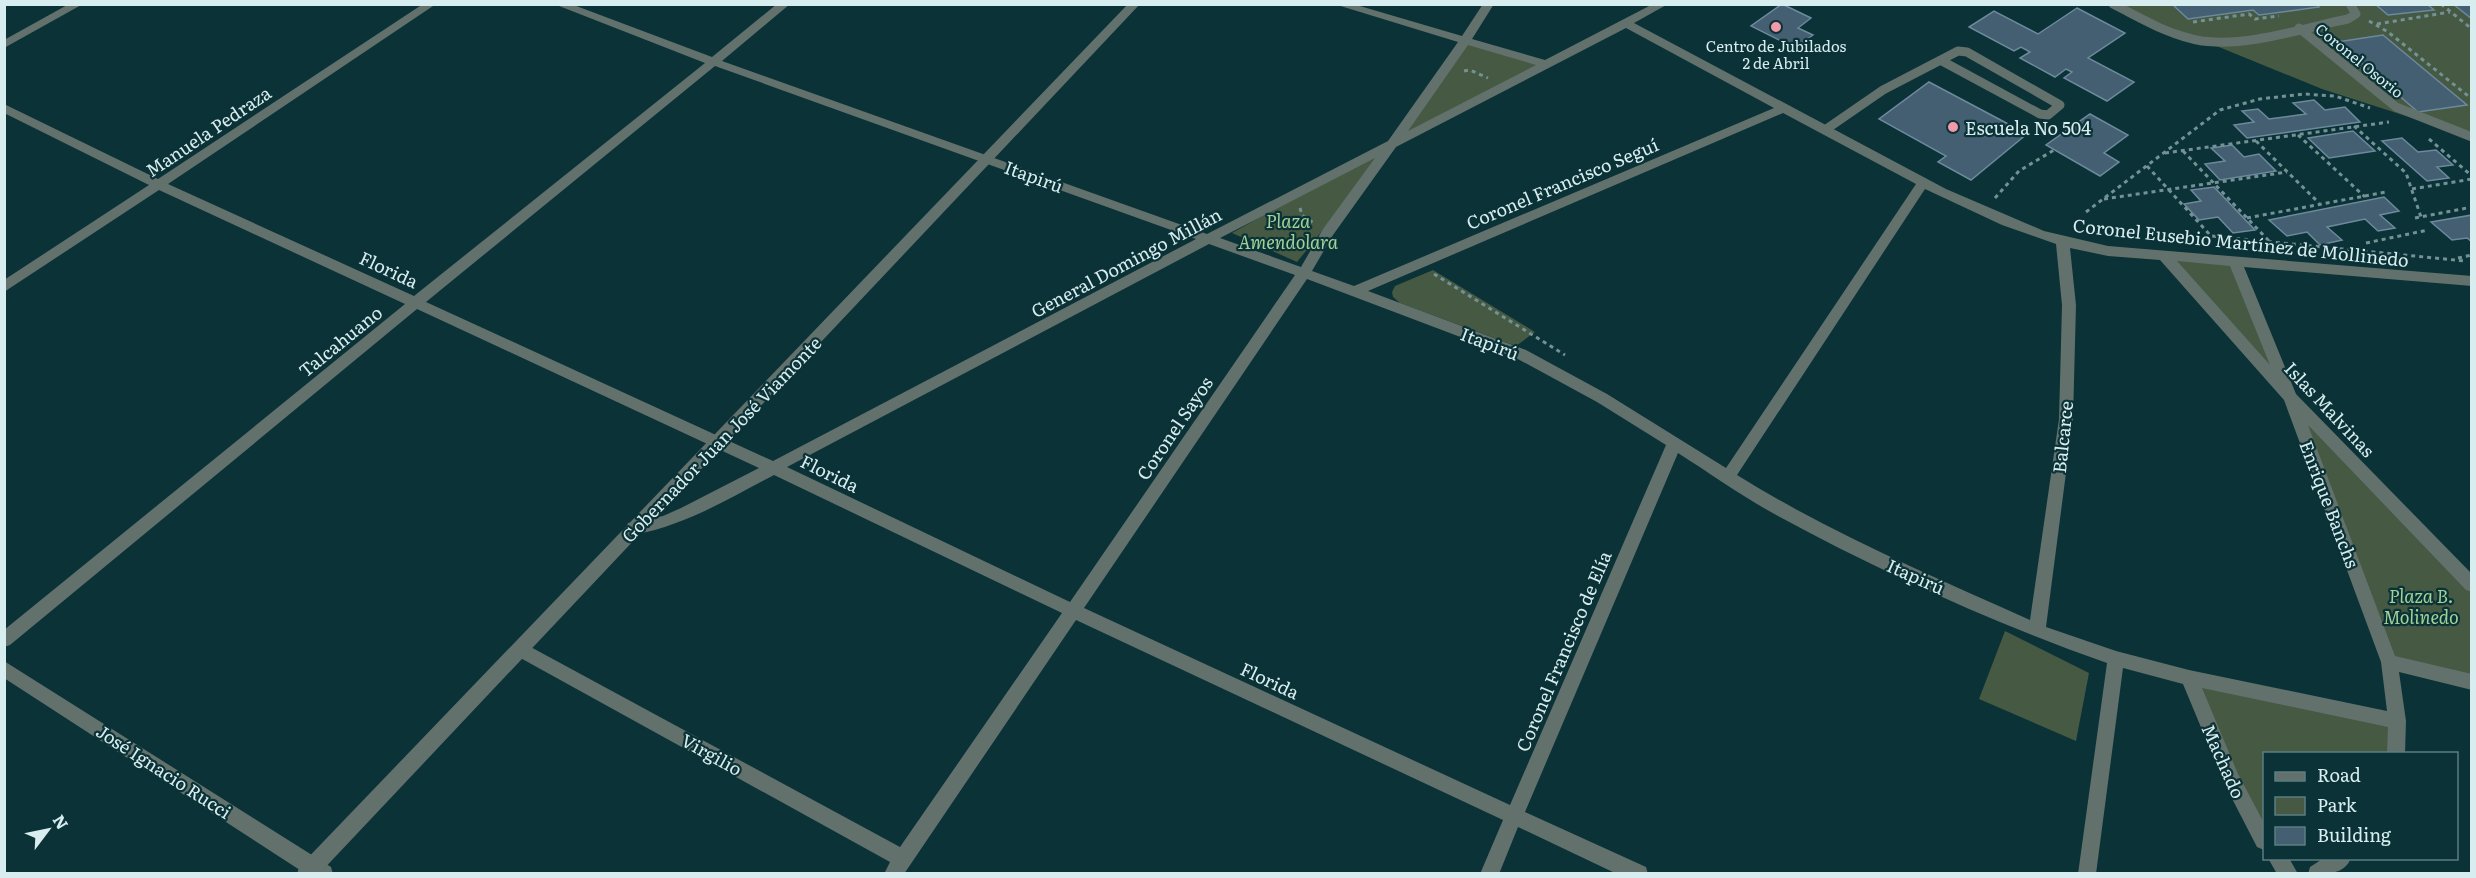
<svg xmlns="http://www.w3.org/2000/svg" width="2476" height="878" font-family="Literata,serif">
	<rect width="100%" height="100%" fill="#0a3237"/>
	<path fill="#465943" d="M 2116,5 L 2471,5 L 2471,137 L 2322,89 Z
		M 1465,41 L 1545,64 L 1394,142 L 1297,262 L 1232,233 L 1394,142 Z
		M 2164,256 L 2235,262 L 2290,397 L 2471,585 L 2471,682 L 2389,662 L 2290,397 Z
		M 1433,270 L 1535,332 L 1516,346 L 1400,303 L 1393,297 L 1392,292 L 1395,286 Z
		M 2005,631 L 2089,673 L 2076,741 L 1979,699 Z
		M 2189,678 L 2397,721 L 2396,753 L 2264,754 L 2264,841 L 2251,820 Z"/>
	<path fill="#435f71" stroke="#6d8a9d" stroke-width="1.5" d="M 1782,4 L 1811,18 L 1798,28 L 1813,35 L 1795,48 L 1751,26 Z
		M 2172,4 L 2317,4 L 2319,7 L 2259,15 L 2253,10 L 2188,19 Z
		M 2375,4 L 2427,4 L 2434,10 L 2388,15 Z
		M 2453,4 L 2472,4 L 2472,19 Z
		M 2077,8 L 2125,33 L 2088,58 L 2134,82 L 2107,101 L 2064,78 L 2072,72 L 2066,69 L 2055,77 L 2020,58 L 2030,52 L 2021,47 L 2014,51 L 1969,27 L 1994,11 L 2038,34 Z
		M 2383,35 L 2467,105 L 2418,112 L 2337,42 Z
		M 1929,82 L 2027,134 L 1971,180 L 1938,162 L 1946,156 L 1879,119 Z
		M 2314,100 L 2325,110 L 2345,107 L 2360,122 L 2247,138 L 2234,125 L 2254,122 L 2242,111 L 2258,109 L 2269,119 L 2306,114 L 2293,103 Z
		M 2090,114 L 2128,135 L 2104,153 L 2119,162 L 2100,176 L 2046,145 Z
		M 2353,131 L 2375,151 L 2329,158 L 2308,138 Z
		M 2402,138 L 2418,152 L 2436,150 L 2453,165 L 2437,167 L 2449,178 L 2427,181 L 2382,141 Z
		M 2232,145 L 2244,157 L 2259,154 L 2276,171 L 2220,180 L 2205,164 L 2225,161 L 2211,148 Z
		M 2214,187 L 2255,230 L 2233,233 L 2218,217 L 2199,220 L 2184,204 L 2201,201 L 2191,190 Z
		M 2384,197 L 2399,211 L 2380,215 L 2395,228 L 2378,231 L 2365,219 L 2327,227 L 2342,240 L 2320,245 L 2307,232 L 2287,236 L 2269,220 Z
		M 2472,215 L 2472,242 L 2467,238 L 2452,240 L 2431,222 Z"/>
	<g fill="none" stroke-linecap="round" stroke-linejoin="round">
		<path stroke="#749295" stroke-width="3" stroke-dasharray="4 4" stroke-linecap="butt" d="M 2441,4 L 2472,29
			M 2369,21 L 2388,32 L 2472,99
			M 2193,22 L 2249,14 L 2255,19 L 2279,16
			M 2377,24 L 2450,12
			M 1464,71 L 1470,70 L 1488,78
			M 2354,126 L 2406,173 L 2421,217
			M 2298,135 L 2365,197
			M 2429,139 L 2472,176
			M 2256,141 L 2319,203
			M 2183,151 L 2269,241
			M 2165,153 L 2389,122
			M 2147,166 L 2211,236 L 2465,261
			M 2412,189 L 2472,179
			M 1995,198 L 2019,171 L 2054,150
			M 2104,199 L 2287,172
			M 1300,208 L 1302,215 L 1315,224
			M 2086,212 L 2220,110 L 2260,99 L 2304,94 L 2335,96 L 2370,108
			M 2247,218 L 2386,192
			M 2415,218 L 2472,207
			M 2366,243 L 2428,230
			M 2458,258 L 2472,255
			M 1434,274 L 1565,355"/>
		<path stroke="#62716c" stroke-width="9" d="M 2113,4 C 2141,18 2170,36 2202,41 C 2250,47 2302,28 2348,19 L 2356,14 L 2350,4
			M 2299,28 L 2396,107 L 2472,137
			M 1825,130 L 1883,90 L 1958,51 L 1967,52 L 2060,105 L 2048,115 L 2040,114 L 1942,61"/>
		<path fill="#62716c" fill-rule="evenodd" d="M 69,4 L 83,4 L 4,48 L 4,40 Z
			M 423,4 L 436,4 L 168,184 L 414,296 L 705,63 L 554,4 L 571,4 L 712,57 L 777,4 L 790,4 L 722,61 L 1207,234 L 1388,141 L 1458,42 L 1334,4 L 1353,4 L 1462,36 L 1483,4 L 1494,4 L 1472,39 L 1545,60 L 1653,4 L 1668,4 L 1634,23 L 1946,189 L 2044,231 L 2108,246 L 2472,276 L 2472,286 L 2244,267 L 2296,394 L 2472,574 L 2472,592 L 2466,590 L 2308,425 L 2395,656 L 2472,674 L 2472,690 L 2399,672 L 2406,721 L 2405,754 L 2387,754 L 2388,727 L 2202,688 L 2238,774 L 2264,823 L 2264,850 L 2257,847 L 2225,785 L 2183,684 L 2123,668 L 2096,874 L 2078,874 L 2107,663 C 1994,623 1883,573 1778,516 C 1743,497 1711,474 1678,453 L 1525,812 L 1646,867 L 1648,874 L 1617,874 L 1518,827 L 1499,874 L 1480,874 L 1503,820 L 1076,620 L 904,874 L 884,874 L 890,862 L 515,655 L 513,650 L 515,645 L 521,643 L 527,645 L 900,847 L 1062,613 L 774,475 C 726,500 688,524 634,535 L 628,533 L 626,528 L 628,523 L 663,516 L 681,508 L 759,468 L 417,309 L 10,645 L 4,647 L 4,630 L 405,304 L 159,190 L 4,292 L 4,280 L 149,185 L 4,113 L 4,104 L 158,179 ZM 1626,28 L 1774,108 L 1354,286 L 1312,271 L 1333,235 L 1396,147 ZM 1468,45 L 1536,65 L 1408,131 ZM 715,66 L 1196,239 L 773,461 L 426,302 ZM 1783,113 L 1916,184 L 1726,468 L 1607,394 L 1526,350 L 1368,291 ZM 1375,158 L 1323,229 L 1301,267 L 1220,238 ZM 1925,189 L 2002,225 L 2056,244 L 2062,305 L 2059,419 L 2030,620 C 1930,575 1830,533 1737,475 ZM 1209,244 L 1295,275 L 1070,602 L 787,467 ZM 2070,248 L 2108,256 L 2160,260 L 2284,400 L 2381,662 L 2387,711 L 2189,670 L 2116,651 L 2046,627 L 2073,419 L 2076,305 ZM 2177,261 L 2230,266 L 2270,365 ZM 1307,279 L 1516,358 L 1597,402 L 1666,445 L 1510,805 L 1084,608 Z
			M 4,661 L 331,867 L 333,874 L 306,874 L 4,678 Z
			M 2268,858 L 2289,858 L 2298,874 L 2277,874 Z
			M 2324,858 L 2351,858 C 2344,876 2324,874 2308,874 L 2310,867 Z"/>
		<path fill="#62716c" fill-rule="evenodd" d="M 1128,4 L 1140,4 L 319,874 L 297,874 L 299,867 Z"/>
	</g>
	<g fill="#f39aaa" stroke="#0a3237" stroke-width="2">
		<circle cx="1776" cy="27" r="6"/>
		<circle cx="1953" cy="127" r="6"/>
	</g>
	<g text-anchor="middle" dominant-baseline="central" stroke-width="4.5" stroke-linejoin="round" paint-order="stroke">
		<g font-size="15" fill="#d8edef" stroke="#0a3237">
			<text x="1776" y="45">Centro de Jubilados<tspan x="1776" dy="17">2 de Abril</tspan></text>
		</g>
		<g font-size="15" fill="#d8edef" stroke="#0a3237">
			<text transform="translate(2360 60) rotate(39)">Coronel Osorio</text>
		</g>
		<g font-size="18" fill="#d8edef" stroke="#0a3237" text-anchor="start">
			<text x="1965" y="127">Escuela No 504</text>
		</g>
		<g font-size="18" fill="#d8edef" stroke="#0a3237">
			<text transform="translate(208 131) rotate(-34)">Manuela Pedraza</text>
			<text transform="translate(1034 176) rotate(20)">Itapirú</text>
			<text transform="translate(1562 183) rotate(-23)">Coronel Francisco Seguí</text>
			<text transform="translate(2241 242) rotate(6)">Coronel Eusebio Martínez de Mollinedo</text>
			<text transform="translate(1126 262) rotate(-28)">General Domingo Millán</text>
			<text transform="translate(389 269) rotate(25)">Florida</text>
			<text transform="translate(340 341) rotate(-39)">Talcahuano</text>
			<text transform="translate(1490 343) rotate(21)">Itapirú</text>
			<text transform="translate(2330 409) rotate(47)">Islas Malvinas</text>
			<text transform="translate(1174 428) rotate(-56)">Coronel Sayos</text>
			<text transform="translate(2062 437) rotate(-84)">Balcarce</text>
			<text transform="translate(721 439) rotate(-46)">Gobernador Juan José Viamonte</text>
			<text transform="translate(830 473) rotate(26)">Florida</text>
			<text transform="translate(2330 504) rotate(69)">Enrique Banchs</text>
			<text transform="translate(1916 576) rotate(24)">Itapirú</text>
			<text transform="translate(1563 651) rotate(-67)">Coronel Francisco de Elía</text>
			<text transform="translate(1270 680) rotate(25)">Florida</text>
			<text transform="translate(712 754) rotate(29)">Virgilio</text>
			<text transform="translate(2224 761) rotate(66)">Machado</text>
			<text transform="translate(164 771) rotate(33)">José Ignacio Rucci</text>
		</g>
		<g font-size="18" font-style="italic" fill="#a1d297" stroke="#0a3237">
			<text x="1288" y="220">Plaza<tspan x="1288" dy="21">Amendolara</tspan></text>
			<text x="2421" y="595">Plaza B.<tspan x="2421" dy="21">Molinedo</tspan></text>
		</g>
	</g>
	<rect width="2476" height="878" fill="none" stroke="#d8edef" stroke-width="12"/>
	<rect x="2263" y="752" width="195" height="108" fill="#0a3237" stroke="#5c7d81" stroke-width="1.5"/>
	<rect x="2275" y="772" width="30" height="9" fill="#62716c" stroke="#5c7d81" stroke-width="1.5"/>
	<text x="2317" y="782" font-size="18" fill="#d8edef">Road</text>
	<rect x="2275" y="797" width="30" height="18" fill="#465943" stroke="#5c7d81" stroke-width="1.5"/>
	<text x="2317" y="812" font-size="18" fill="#d8edef">Park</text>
	<rect x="2275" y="827" width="30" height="18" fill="#435f71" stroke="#5c7d81" stroke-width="1.5"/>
	<text x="2317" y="842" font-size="18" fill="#d8edef">Building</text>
	<g transform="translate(48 830) rotate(58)" stroke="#0a3237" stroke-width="4.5" paint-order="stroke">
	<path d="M0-4.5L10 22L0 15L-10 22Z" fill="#d8edef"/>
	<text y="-9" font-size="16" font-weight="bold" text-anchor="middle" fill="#d8edef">N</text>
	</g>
</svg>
